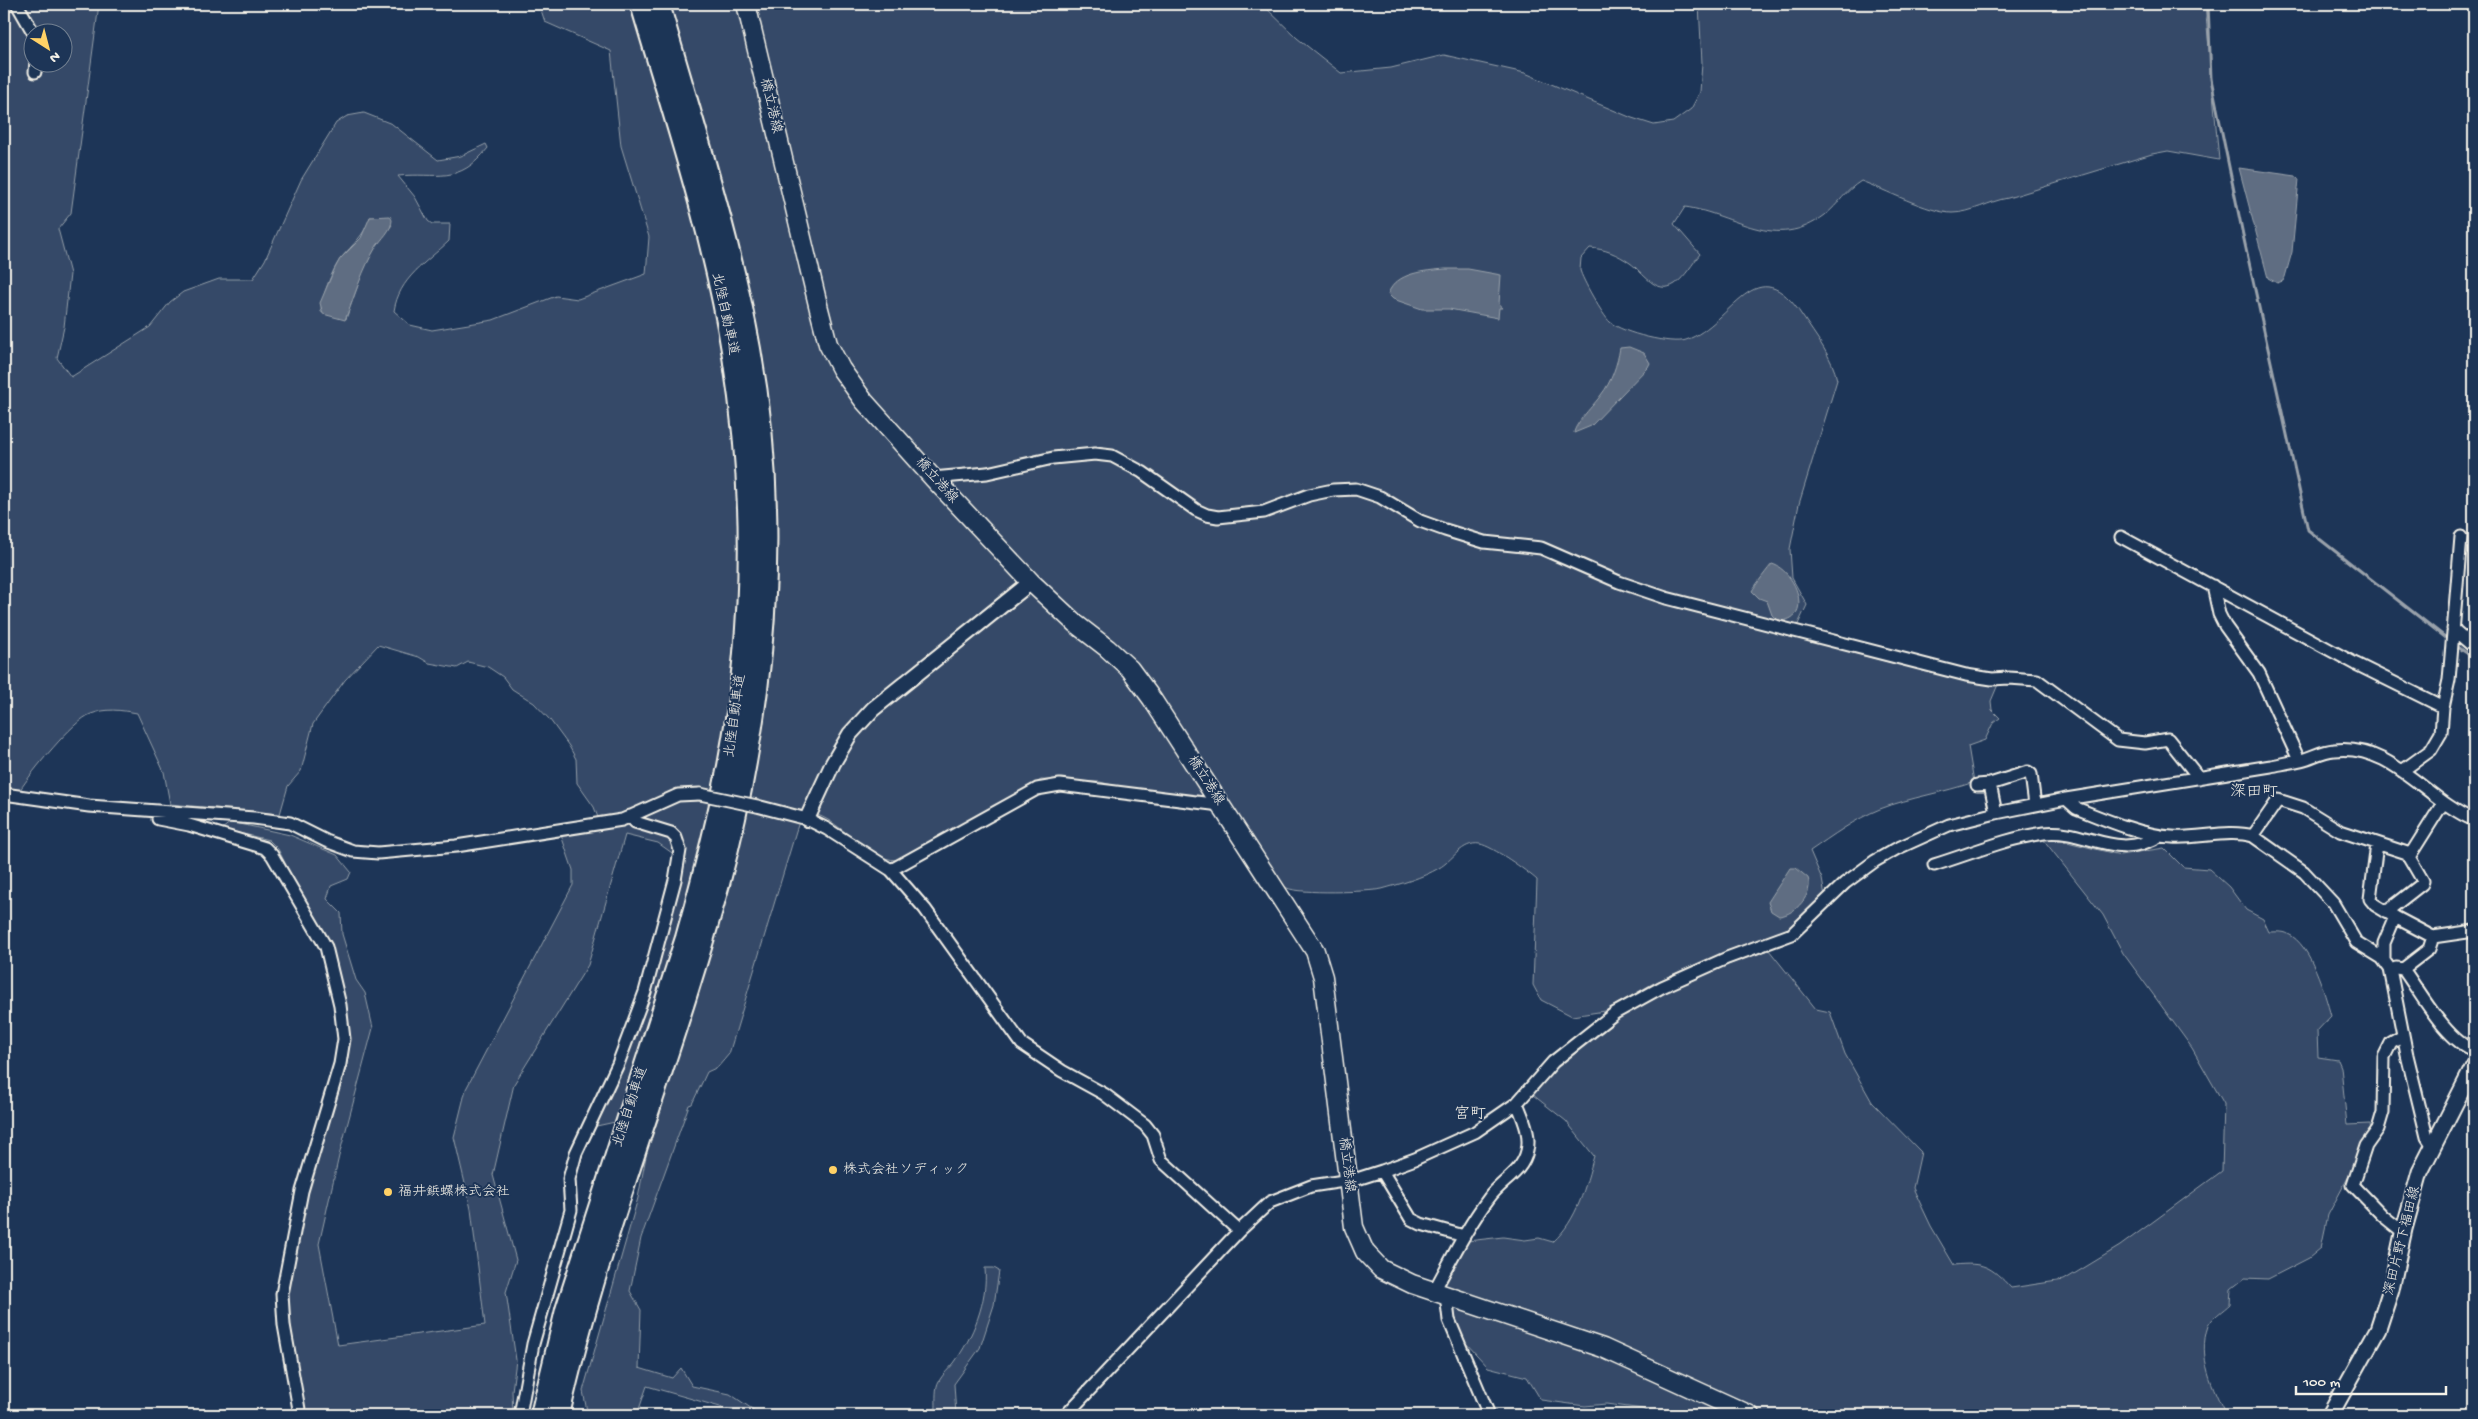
<svg xmlns="http://www.w3.org/2000/svg" width="2478" height="1419" font-family="'Gochi Hand','Klee One',sans-serif">
	<rect width="100%" height="100%" fill="#1d3557"/>
	<filter id="ink" filterUnits="userSpaceOnUse"><feTurbulence type="fractalNoise" baseFrequency=".02" numOctaves="2"/><feDisplacementMap in="SourceGraphic" scale="10" xChannelSelector="R" yChannelSelector="G"/><feConvolveMatrix kernelMatrix="1 2 1 2 8 2 1 2 1" color-interpolation-filters="sRGB"/></filter>
	<g filter="url(#ink)">
		<path fill="#354a67" stroke="#949ea8" fill-rule="evenodd" d="M 4,4 L 99,4 L 71,213 L 58,229 L 70,274 L 64,327 L 57,358 L 71,377 L 150,327 L 170,302 L 183,292 L 219,279 L 253,279 L 265,260 L 301,180 L 336,123 L 347,116 L 364,113 L 392,124 L 438,160 L 461,156 L 486,144 L 488,148 C 458,186 438,172 398,176 L 415,197 L 428,221 L 432,224 L 450,224 L 449,241 C 426,263 399,278 394,311 L 410,325 L 432,330 L 493,320 L 556,296 L 578,299 L 646,274 L 649,237 L 621,146 L 611,51 L 545,22 L 539,4 L 1262,4 L 1297,38 L 1341,73 L 1391,68 L 1444,55 L 1525,73 L 1632,118 L 1654,125 L 1673,122 L 1691,109 L 1700,92 L 1702,63 L 1699,4 L 2205,4 L 2219,160 L 2168,151 L 2152,154 L 2008,198 C 1989,201 1972,213 1952,213 C 1930,213 1883,189 1861,181 C 1845,191 1839,204 1825,215 C 1775,253 1735,214 1685,207 L 1674,224 L 1700,254 C 1693,263 1685,277 1675,284 C 1656,296 1643,272 1630,263 C 1617,254 1605,249 1590,248 L 1581,258 C 1581,262 1580,266 1580,270 C 1582,279 1603,316 1610,322 C 1622,333 1672,345 1686,340 C 1733,324 1756,244 1803,317 C 1815,335 1833,358 1837,380 L 1799,504 L 1790,549 L 1792,578 L 1807,605 L 1793,635 C 1837,649 1882,661 1927,671 C 1950,677 1974,685 1999,682 L 1991,701 L 1992,710 L 2000,718 L 1993,723 L 1985,740 L 1968,746 L 1974,782 C 1943,793 1911,797 1880,809 C 1855,819 1832,836 1810,851 L 1822,879 L 1825,896 L 1803,919 L 1781,934 L 1725,952 L 1678,972 L 1652,984 L 1605,1011 L 1572,1016 L 1541,1000 L 1533,985 L 1537,880 C 1527,871 1492,846 1480,844 C 1462,841 1452,861 1439,868 C 1422,878 1400,884 1382,889 C 1368,892 1299,894 1287,888 C 1270,879 1246,832 1234,814 L 1100,782 L 1041,780 L 898,860 C 864,860 843,820 811,813 L 799,822 L 796,831 L 729,1054 L 718,1067 L 707,1072 L 692,1104 L 689,1105 L 641,1238 L 630,1291 L 641,1310 L 639,1368 L 672,1378 L 681,1368 L 692,1386 L 730,1394 L 761,1415 L 748,1415 L 647,1386 L 637,1415 L 595,1415 L 587,1411 L 583,1391 L 638,1198 L 648,1146 L 661,1112 L 592,1127 L 613,1089 L 682,860 L 658,843 L 625,835 L 588,965 L 514,1084 L 493,1175 L 516,1260 L 506,1292 L 516,1360 L 512,1391 L 513,1415 L 304,1415 L 293,1351 L 288,1292 L 308,1183 L 348,1039 L 343,993 L 327,938 L 300,893 L 278,849 L 269,840 L 222,829 L 231,822 L 290,835 L 337,855 L 351,872 L 348,879 L 331,886 L 327,899 L 341,913 L 342,934 L 356,980 L 365,993 L 373,1028 L 339,1156 L 319,1244 L 338,1345 L 485,1325 L 471,1209 L 454,1137 L 466,1089 L 573,885 L 573,870 L 561,835 L 602,828 L 594,807 L 577,783 L 576,759 L 569,746 L 550,720 L 534,703 L 512,689 L 503,677 L 488,667 L 468,662 L 457,668 L 429,663 L 419,657 L 378,645 L 345,680 L 313,724 L 301,771 L 288,786 L 280,814 L 170,804 L 164,772 L 137,713 C 120,710 107,708 91,714 C 73,720 31,773 20,790 L 4,789 ZM 32,32 L 62,32 L 62,62 L 32,62 ZM 370,217 L 381,218 L 392,225 L 376,246 L 363,271 L 346,319 L 321,312 C 320,300 333,268 341,258 C 353,244 365,235 370,217 Z
			M 2043,839 L 2063,841 L 2120,855 L 2164,848 L 2183,867 L 2209,869 L 2229,887 L 2246,910 L 2263,919 L 2269,932 C 2274,932 2284,931 2288,934 C 2311,944 2325,994 2331,1016 L 2317,1031 L 2318,1057 L 2338,1060 L 2341,1067 L 2347,1125 L 2370,1124 L 2371,1131 L 2361,1153 L 2328,1215 L 2321,1248 L 2309,1258 L 2268,1279 L 2245,1278 L 2231,1289 L 2230,1304 C 2224,1310 2211,1318 2208,1326 C 2197,1357 2213,1388 2226,1415 L 1656,1415 L 1643,1409 L 1606,1404 L 1585,1406 L 1541,1400 L 1527,1377 L 1488,1367 L 1465,1342 L 1442,1284 L 1467,1241 L 1503,1237 L 1525,1240 L 1539,1238 L 1553,1242 C 1578,1219 1585,1187 1594,1156 L 1566,1121 L 1533,1095 C 1591,1019 1681,980 1769,950 L 1816,1009 L 1830,1012 L 1845,1054 L 1872,1102 L 1921,1152 L 1913,1188 L 1931,1226 L 1954,1265 C 1983,1262 1991,1266 2011,1288 L 2064,1280 L 2120,1246 L 2222,1171 L 2224,1104 L 2192,1048 L 2123,953 L 2103,915 Z
			M 985,1268 L 994,1268 L 999,1271 L 994,1305 L 980,1348 L 954,1384 L 956,1415 L 925,1415 L 936,1408 C 936,1400 935,1387 939,1381 C 943,1374 949,1369 954,1363 C 973,1337 988,1301 985,1268 Z"/>
		<path fill="#5e6d82" stroke="#9aa2ab" d="M 2239,168 L 2296,176 L 2299,179 L 2292,252 L 2285,277 L 2283,281 L 2277,283 L 2268,278 Z
			M 390,216 L 392,220 C 392,230 381,239 376,247 C 362,270 355,295 345,320 L 323,314 L 320,303 L 334,270 L 340,259 L 361,238 L 370,217 Z
			M 1445,269 L 1468,269 L 1501,275 L 1499,304 L 1502,308 L 1499,308 L 1498,318 L 1449,309 L 1422,309 L 1393,299 L 1388,294 C 1396,272 1425,271 1445,269 Z
			M 1629,347 L 1644,353 L 1650,363 L 1648,367 L 1591,426 L 1574,433 C 1575,423 1594,405 1601,395 C 1612,381 1617,365 1620,348 Z
			M 1772,564 C 1795,570 1816,621 1778,621 L 1772,615 L 1767,601 L 1759,598 L 1752,591 C 1754,587 1770,566 1772,564 Z
			M 1790,868 L 1796,868 L 1808,878 C 1814,894 1795,915 1779,916 L 1771,911 L 1768,902 Z"/>
		<g fill="none" stroke-linecap="round" stroke-linejoin="round">
			<path stroke="#9aa2ab" stroke-width="3" d="M 2208,4 L 2211,79 L 2243,235 L 2308,530 L 2450,641
				M 2455,645 L 2474,658"/>
			<defs>
				<path id="minor" d="M 17,4 L 33,32
					M 35,72 L 36,62
					M 933,478 L 987,473 L 1053,458 L 1095,454 L 1112,456 L 1142,472 L 1196,510 L 1207,515 L 1218,517 L 1264,512 L 1309,495 L 1333,490 L 1356,489 L 1380,497 L 1420,521 L 1445,530 L 1484,542 L 1541,548 L 1619,582 L 1666,598 L 1966,675 L 1992,679 L 2009,678 L 2037,680 L 2118,740 L 2145,743 L 2168,739 L 2199,778
					M 2121,537 L 2356,664 L 2443,707
					M 2213,586 L 2219,614 L 2225,626 L 2259,673 L 2299,760
					M 2453,629 L 2474,647
					M 2402,771 L 2431,750 L 2441,733 L 2443,707 L 2449,680 L 2461,537
					M 1977,785 L 1990,784
					M 4,794 L 89,806 L 254,818 L 290,823 L 326,841 L 353,851 L 378,853 L 456,846 L 622,820 L 678,795 L 700,794
					M 2066,799 L 2076,808 C 2103,819 2144,836 2172,837 C 2198,839 2228,829 2253,836 L 2304,872 L 2333,903 L 2356,942 L 2382,958 L 2390,969 L 2407,1055 L 2427,1137 L 2433,1146
					M 757,806 L 807,819 L 827,829 L 891,870 L 925,909 L 1022,1044 L 1062,1071 L 1104,1094 L 1145,1125 L 1153,1135 L 1161,1160 L 1239,1231
					M 1996,813 L 1990,784 L 2028,772 L 2031,774 L 2035,805
					M 158,819 L 189,825 L 265,848 L 272,855 L 326,947 L 340,1005 L 344,1039 L 340,1064 L 302,1191 L 282,1294 L 284,1325 L 300,1415
					M 2253,836 L 2278,800 L 2303,808 L 2340,831 L 2410,854
					M 2377,844 L 2370,899 L 2375,905 L 2395,917 L 2384,943 L 2384,960
					M 1934,865 C 1970,854 2007,838 2044,833 C 2086,828 2115,862 2160,836
					M 891,870 L 1037,789 L 1060,785 L 1220,805
					M 2386,912 L 2422,884 L 2423,881 L 2409,857 L 2443,803
					M 2395,917 L 2433,937 L 2474,931
					M 2396,968 L 2403,969 L 2429,949 L 2433,937
					M 2403,969 C 2420,992 2447,1042 2474,1050
					M 1382,1171 L 1411,1219 L 1421,1224 L 1464,1236
					M 2403,1232 L 2383,1216 L 2353,1185 L 2366,1146 L 2378,1129 L 2383,1112 L 2384,1057 L 2391,1043 L 2403,1036
					M 1434,1291 C 1451,1260 1467,1227 1489,1198 C 1501,1181 1522,1173 1527,1151 C 1531,1134 1523,1118 1517,1103
					M 1446,1295 L 1449,1320 L 1489,1415
					M 520,1415 L 533,1344 L 571,1210 L 569,1179 L 576,1153 L 618,1064 L 645,992 L 675,880 L 680,850 L 676,838 L 671,833 L 635,822 L 630,816
					M 1066,1415 L 1239,1231 L 1270,1202 L 1311,1186 L 1357,1179 L 1382,1171 L 1415,1159 L 1475,1132 L 1517,1103 L 1553,1062 L 1615,1013 L 1662,987 L 1727,958 L 1792,934 L 1845,883 L 1875,861 L 1896,849 L 1949,825 L 1996,813 L 2066,799 L 2271,766 C 2281,764 2292,762 2301,760 C 2313,757 2322,751 2334,750 C 2392,743 2426,800 2474,820"/>
				<path id="tertiary" d="M 807,819 L 833,763 L 850,734 L 873,709 L 1031,582"/>
				<path id="secondary" d="M 2330,1415 L 2378,1329 L 2391,1289 L 2404,1229 L 2420,1172 L 2474,1066"/>
				<path id="primary" d="M 746,4 L 819,309 L 828,344 L 841,369 L 864,401 L 933,478 L 1031,582 L 1076,624 L 1107,648 L 1130,669 L 1152,699 L 1315,951 L 1323,977 L 1354,1227 L 1365,1252 L 1381,1269 L 1412,1284 L 1603,1348 L 1750,1415"/>
				<path id="motorway" d="M 541,1415 L 566,1310 L 686,938 C 702,881 717,824 728,766 C 754,631 755,491 733,356 C 714,236 675,120 641,4
					M 559,1415 C 599,1234 671,1063 719,884 C 765,711 782,527 750,349 C 729,232 691,118 659,4"/>
			</defs>
			<use href="#minor" stroke="#f4f1e8" stroke-width="15"/>
			<use href="#tertiary" stroke="#f4f1e8" stroke-width="18"/>
			<use href="#secondary" stroke="#f4f1e8" stroke-width="19"/>
			<use href="#primary" stroke="#f4f1e8" stroke-width="21"/>
			<use href="#motorway" stroke="#f4f1e8" stroke-width="24"/>
			<use href="#minor" stroke="#1d3557" stroke-width="11"/>
			<use href="#tertiary" stroke="#1d3557" stroke-width="14"/>
			<use href="#secondary" stroke="#1d3557" stroke-width="15"/>
			<use href="#primary" stroke="#1d3557" stroke-width="18"/>
			<use href="#motorway" stroke="#1d3557" stroke-width="20"/>
			<defs>
				<path id="minor-bridge" d="M 700,794 L 757,806"/>
			</defs>
			<use href="#minor-bridge" stroke="#f4f1e8" stroke-width="15" stroke-linecap="butt"/>
			<use href="#minor-bridge" stroke="#1d3557" stroke-width="11"/>
		</g>
	</g>
	<g fill="#ffd166" stroke="#1d3557" stroke-width="2">
		<circle cx="833" cy="1170" r="5"/>
		<circle cx="388" cy="1192" r="5"/>
	</g>
	<g text-anchor="middle" dominant-baseline="central" stroke-width="4" stroke-linejoin="round" paint-order="stroke">
		<g font-size="14" fill="#f4f1e8" stroke="#1d3557">
			<text transform="translate(770 106) rotate(77)">橋立港線</text>
			<text transform="translate(724 314) rotate(78)">北陸自動車道</text>
			<text transform="translate(936 481) rotate(48)">橋立港線</text>
			<text transform="translate(736 716) rotate(-82)">北陸自動車道</text>
			<text transform="translate(1205 781) rotate(57)">橋立港線</text>
			<text transform="translate(631 1107) rotate(-72)">北陸自動車道</text>
			<text transform="translate(1346 1165) rotate(83)">橋立港線</text>
			<text transform="translate(2403 1241) rotate(-76)">深田片野下福田線</text>
		</g>
		<g font-size="14" fill="#f4f1e8" stroke="#1d3557" text-anchor="start">
			<text x="843" y="1170">株式会社ソディック</text>
			<text x="398" y="1192">福井鋲螺株式会社</text>
		</g>
		<g font-size="16" fill="#f4f1e8" stroke="#1d3557">
			<text x="2254" y="793">深田町</text>
			<text x="1470" y="1115">宮町</text>
		</g>
	</g>
	<rect width="2478" height="1419" fill="none" stroke="#1d3557" stroke-width="20"/>
	<rect x="10" y="10" width="2458" height="1399" fill="none" stroke="#f4f1e8" stroke-width="2" filter="url(#ink)"/>
	<g transform="translate(48 48) rotate(144)"><circle r="24" fill="#1d3557" stroke="#738091"/>
	<path d="M0-4L9 19L0 12L-9 19Z" fill="#ffd166"/>
	<text y="-8" font-size="14" font-weight="bold" text-anchor="middle" fill="#f4f1e8">N</text>
	</g>
	<path d="M2296 1386v8h150v-8" fill="none" stroke="#f4f1e8" stroke-width="2.5"/>
	<text x="2303" y="1386" font-size="15" fill="#f4f1e8" stroke="#1d3557" stroke-width="4" paint-order="stroke">100 m</text>
</svg>
